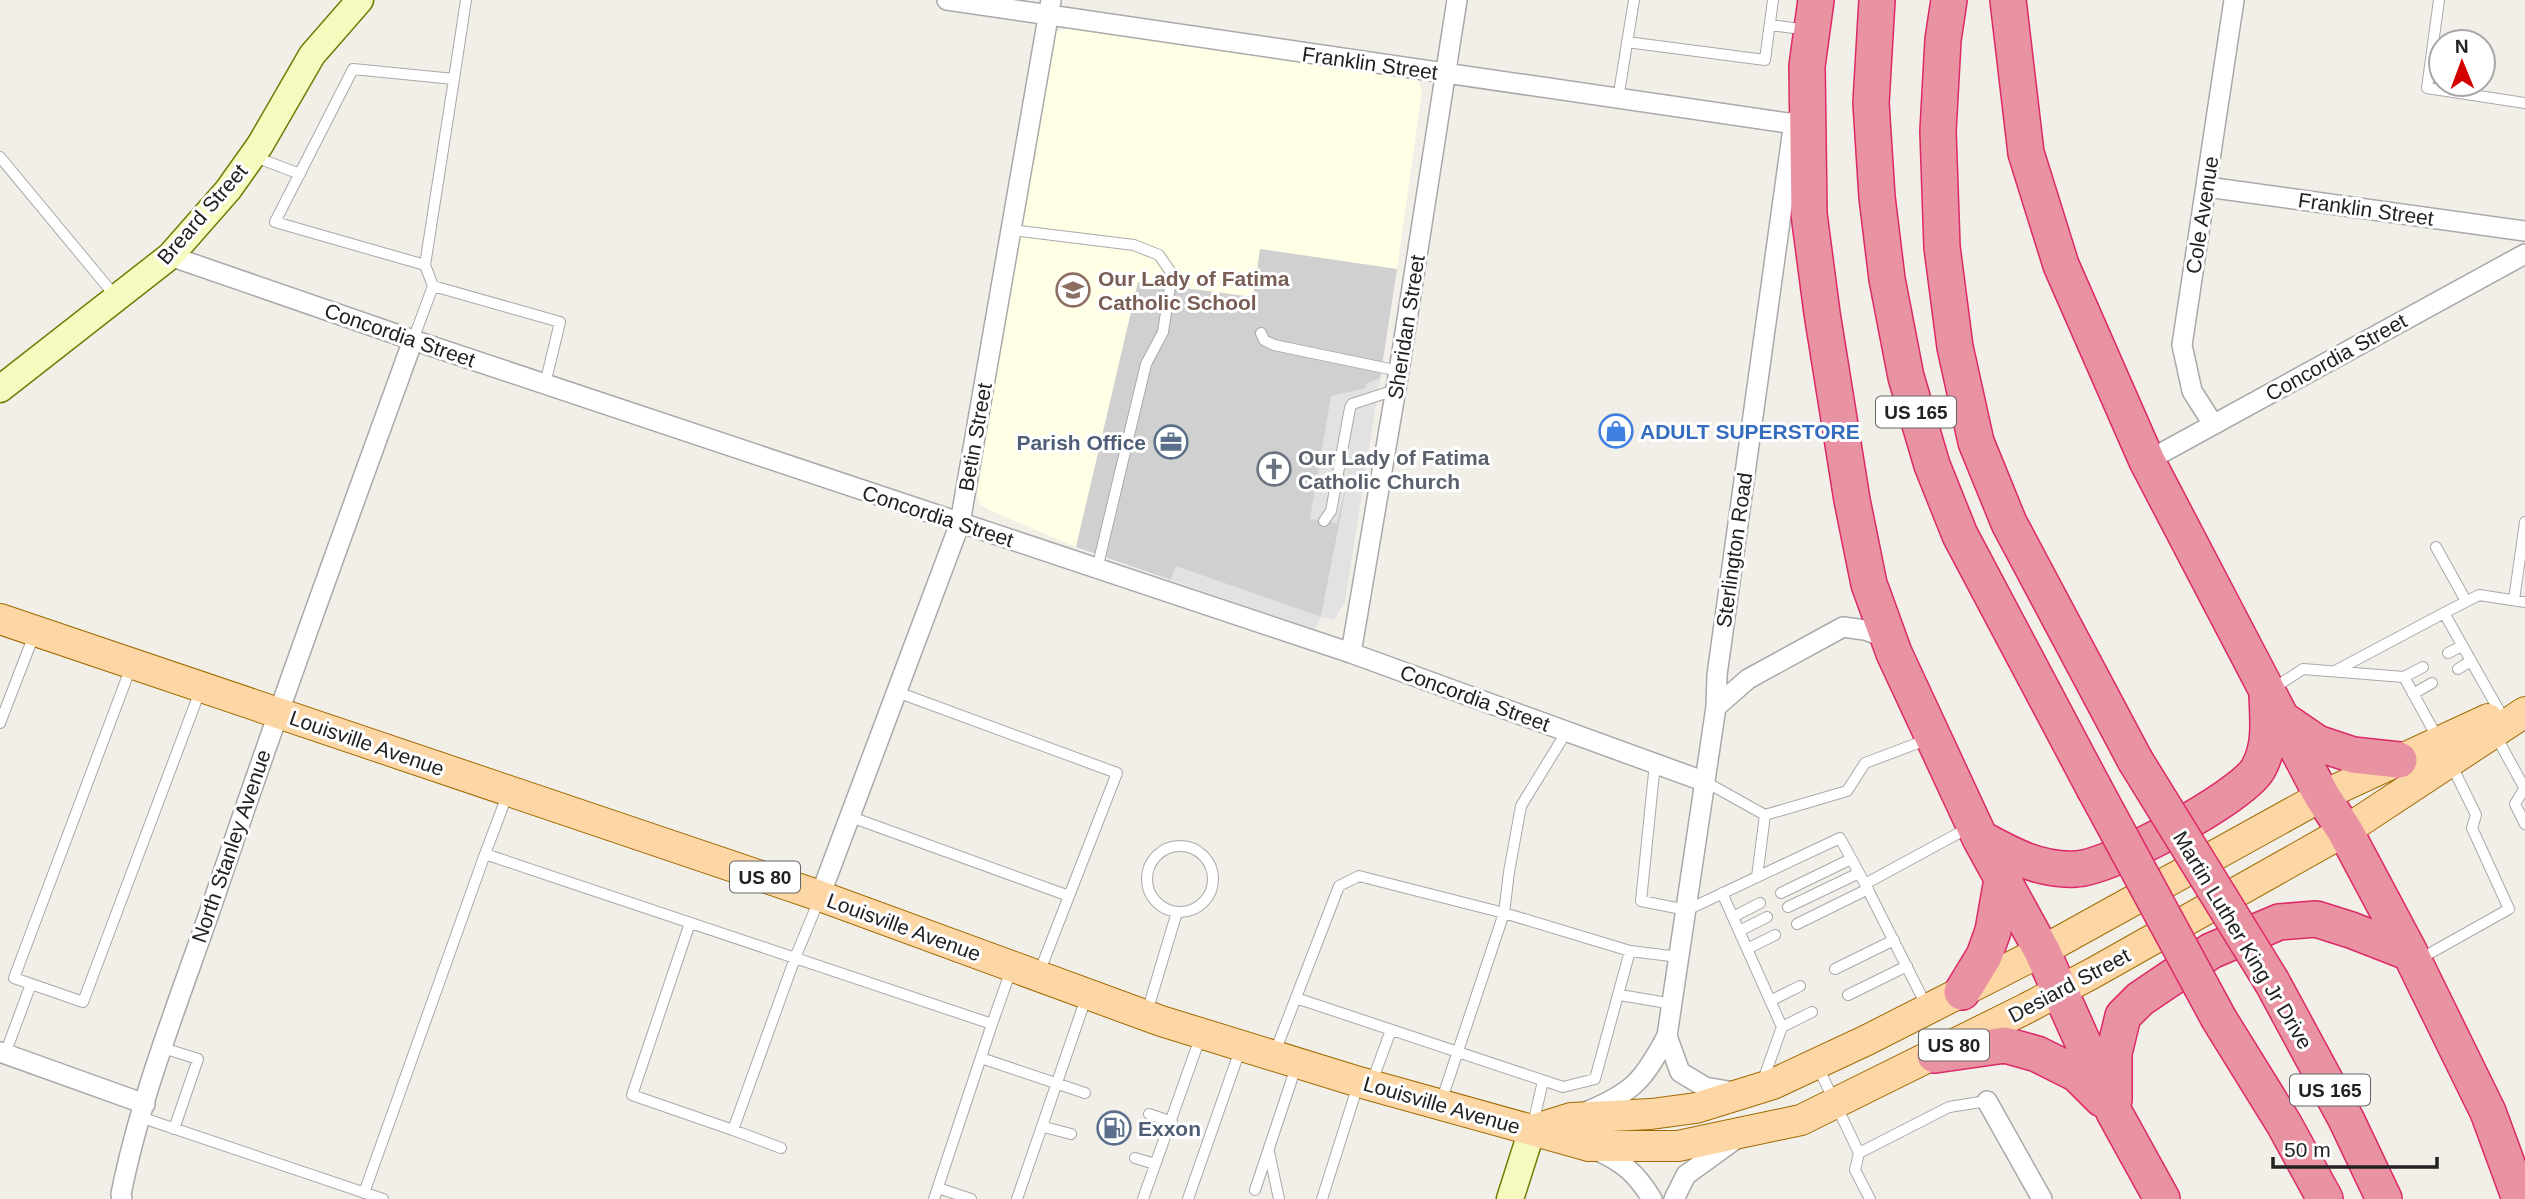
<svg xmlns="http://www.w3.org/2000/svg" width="2525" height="1199" font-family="Arial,sans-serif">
	<rect width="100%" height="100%" fill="#f2efe9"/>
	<path fill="#ffffe5" d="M 1072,27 L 1411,76 L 1418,81 L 1422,91 L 1397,269 L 1261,249 L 1253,297 L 1139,282 L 1076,547 L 991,511 L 980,504 L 977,495 L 1050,42 L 1058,31 Z"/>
	<path fill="#d0d0d0" d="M 1260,249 L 1397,269 L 1380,379 L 1367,383 L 1321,617 L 1176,567 L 1171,580 L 1076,547 L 1138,282 L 1253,297 Z"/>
	<path fill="#e2e2e2" d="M 1380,379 L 1345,601 L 1334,620 L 1321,617 L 1315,630 L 1171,580 L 1176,566 L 1321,617 L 1355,447 L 1337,523 L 1310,519 L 1331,396 L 1366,388 L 1367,383 Z"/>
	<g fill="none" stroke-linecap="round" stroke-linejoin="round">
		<defs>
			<path id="lane" d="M 2439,0 L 2427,88 L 2525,103
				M 1770,25 L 1808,30
				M 1627,42 L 1765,60 L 1773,0
				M 454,79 L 425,265 L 275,222 L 353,69 L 454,79 L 466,0
				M 1618,99 L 1634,0
				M 0,157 L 116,297
				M 255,157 L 300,174
				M 1012,230 L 1134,245 L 1159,255 L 1172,274 L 1163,332 L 1146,364 L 1097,569
				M 433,286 L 560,322 L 545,384
				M 1261,333 L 1264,340 L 1274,345 L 1399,371
				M 413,340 L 433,286 L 425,265
				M 1324,521 L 1331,511 L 1350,408 L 1352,404 L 1395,390
				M 2436,547 L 2466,601
				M 2514,600 L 2525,522
				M 2444,613 L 2479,595 L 2525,602
				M 2448,653 L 2462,646
				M 131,667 L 14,978 L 83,1002 L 200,691
				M 2458,669 L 2471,661
				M 2335,671 L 2444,613 L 2501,714
				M 2404,677 L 2423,667
				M 2274,688 L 2303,669 L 2404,677 L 2437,737
				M 897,692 L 1117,773 L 1069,896
				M 2413,694 L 2432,683
				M 0,723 L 34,635
				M 2496,736 L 2525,789
				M 1655,763 L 1641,901 L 1687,910 L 1840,838 L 1865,884 L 1968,828
				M 1704,781 L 1765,815 L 1847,791 L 1865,763 L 1926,740
				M 2524,789 L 2515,804 L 2525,824
				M 508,793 L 485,854 L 992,1024 L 1011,970
				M 851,817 L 1069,896 L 1039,973
				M1147 879a33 33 0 1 1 66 0a33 33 0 1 1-66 0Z
				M 1757,877 L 1765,815
				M 1865,884 L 1926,1005
				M 1722,893 L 1782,1027 L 1762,1083
				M 1781,893 L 1851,859
				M 1788,907 L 1859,873
				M 1733,917 L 1760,903
				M 690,923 L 632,1095 L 733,1130 L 795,958 L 819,900
				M 1797,924 L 1868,889
				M 1739,931 L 1767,917
				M 1747,949 L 1775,935
				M 2418,960 L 2509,909 L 2472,828 L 2476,815 L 2451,764
				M 1835,969 L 1894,940
				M 1620,995 L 1673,1004
				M 1848,995 L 1907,966
				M 1296,998 L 1563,1087 L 1595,1079 L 1630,951
				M 1770,1001 L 1800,986
				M 1147,1012 L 1177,912
				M 1782,1027 L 1812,1012
				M 163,1048 L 198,1059 L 174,1129
				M 1275,1052 L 1339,886 L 1359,876 L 1504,913 L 1630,951 L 1679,957
				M 5,1054 L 31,984
				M 981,1058 L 1085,1093
				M 1817,1065 L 1859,1153 L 1949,1107 L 1987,1101
				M 1372,1082 L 1391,1030
				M 1441,1102 L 1504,913 L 1509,872 L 1521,806 L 1567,731
				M 1149,1114 L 1172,1122
				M 140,1117 L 383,1199
				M 1533,1124 L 1543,1081
				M 1044,1127 L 1071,1134
				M 733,1130 L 781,1148
				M 1269,1152 L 1279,1199
				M 1859,1153 L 1855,1170 L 1870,1199
				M 1135,1158 L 1155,1164
				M 938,1188 L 971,1199
				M 1255,1190 L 1296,1067
				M 364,1193 L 485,854
				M 934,1199 L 992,1024
				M 1017,1199 L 1086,998
				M 1143,1199 L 1200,1038
				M 1188,1199 L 1240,1050
				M 1322,1199 L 1358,1085"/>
			<path id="street" d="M 947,0 L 1794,124
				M 2207,187 L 2525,231
				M 170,256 L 413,340 L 1351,653 L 1703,781
				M 2213,424 L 2192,391 L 2182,345 L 2234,0
				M 2147,461 L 2525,254
				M 1351,653 L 1399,371 L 1457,0
				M 1716,707 L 1748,679 L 1843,627 L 1865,630 L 1878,635 L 1888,646
				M 820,896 L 960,523 L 1051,0
				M 1667,1036 L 1680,1072 L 1705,1087 L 1734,1092
				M 0,1052 L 145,1104
				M 1987,1101 L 2042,1199
				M 1588,1111 C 1634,1092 1644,1079 1667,1036 L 1716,707 L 1717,675 L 1794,121
				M 1596,1150 C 1624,1163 1636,1173 1652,1199
				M 122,1199 L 121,1194 C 141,1094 180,998 213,902 C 277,713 345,527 413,340
				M 1674,1199 L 1686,1175 L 1737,1138"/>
			<path id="secondary" d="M 0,389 L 170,256 L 228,190 L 260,145 L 312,55 L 360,0
				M 1510,1199 L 1532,1130"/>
			<path id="primary" d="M 0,619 L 820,896 L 1161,1021 L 1359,1082 L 1589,1146 L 1678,1146 L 1801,1120 L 2027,1008 L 2093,973 L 2345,831 L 2525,712
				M 1532,1130 L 1571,1118 L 1651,1114 L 1696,1108 L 1773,1084 L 1867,1040 L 2042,951 L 2322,796 L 2488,719"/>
			<path id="highway" d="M 1816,0 L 1807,66 L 1809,214 L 1822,313 L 1852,500 L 1869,584 L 1894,653 L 1980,838 L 2042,951 L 2114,1112 L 2162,1199
				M 1877,0 L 1871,103 L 1877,197 L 1887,279 L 1906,377 L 1932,465 L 1960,535 L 2094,788
				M 1949,0 L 1943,40 L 1938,131 L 1942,247 L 1955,347 L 1976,442 L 2009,523 L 2135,760
				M 2008,0 L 2026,153 L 2061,265 L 2147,461 L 2322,796 L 2345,831 L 2410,953 L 2488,1112 L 2520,1199
				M 2282,719 L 2317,743 L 2353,755 L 2399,760
				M 1980,838 C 2011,855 2040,871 2076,869 C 2110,868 2241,798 2258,769 C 2271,747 2268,720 2267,695
				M 2272,982 L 2346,1119 L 2384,1199
				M 1962,992 L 1984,956 L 1993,931 L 2002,879
				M 2219,1019 L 2284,1124 L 2325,1199
				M 1935,1055 L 2005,1045 L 2037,1054 L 2077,1074 L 2102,1099
				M 2114,1100 L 2114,1053 L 2123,1016 L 2140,999 L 2211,951 L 2279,922 L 2316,919 L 2351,930 L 2410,953"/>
		</defs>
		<use href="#lane" stroke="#a9a9a9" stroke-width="12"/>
		<use href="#street" stroke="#a9a9a9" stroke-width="22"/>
		<use href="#secondary" stroke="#707d05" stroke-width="29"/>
		<use href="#primary" stroke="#a06b00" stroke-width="32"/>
		<use href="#highway" stroke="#dc2a67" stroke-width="38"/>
		<use href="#lane" stroke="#fff" stroke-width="10"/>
		<use href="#street" stroke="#fff" stroke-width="19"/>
		<use href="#secondary" stroke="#f7fabf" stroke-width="26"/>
		<use href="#primary" stroke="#fcd6a4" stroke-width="30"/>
		<use href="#highway" stroke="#e892a2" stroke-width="35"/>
		<defs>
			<path id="highway-bridge" d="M 2135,760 L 2272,982
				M 2094,788 L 2219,1019"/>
		</defs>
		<use href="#highway-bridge" stroke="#dc2a67" stroke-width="38" stroke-linecap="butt"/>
		<use href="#highway-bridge" stroke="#e892a2" stroke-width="35"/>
	</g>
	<defs>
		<symbol id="school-ring" viewBox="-11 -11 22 22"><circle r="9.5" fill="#fff" stroke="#8d6e63" stroke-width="1.5"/><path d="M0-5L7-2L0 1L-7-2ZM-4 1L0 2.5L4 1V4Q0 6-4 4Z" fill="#8d6e63"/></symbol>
		<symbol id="shop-ring" viewBox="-11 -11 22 22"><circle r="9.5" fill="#fff" stroke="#3f7fe0" stroke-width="1.5"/><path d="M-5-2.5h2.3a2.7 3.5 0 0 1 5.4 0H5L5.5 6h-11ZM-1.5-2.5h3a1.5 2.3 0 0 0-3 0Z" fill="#3f7fe0"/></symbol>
		<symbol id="office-ring" viewBox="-11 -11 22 22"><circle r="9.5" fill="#fff" stroke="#5c6f8a" stroke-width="1.5"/><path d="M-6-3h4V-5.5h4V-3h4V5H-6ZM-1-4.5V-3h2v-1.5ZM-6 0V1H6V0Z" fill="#5c6f8a"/></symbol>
		<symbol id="church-ring" viewBox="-11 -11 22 22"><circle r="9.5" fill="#fff" stroke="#6b7280" stroke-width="1.5"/><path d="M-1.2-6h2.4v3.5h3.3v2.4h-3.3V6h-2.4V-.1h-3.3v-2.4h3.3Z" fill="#6b7280"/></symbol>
		<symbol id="fuel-ring" viewBox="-11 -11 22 22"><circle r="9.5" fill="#fff" stroke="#5c6f8a" stroke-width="1.5"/><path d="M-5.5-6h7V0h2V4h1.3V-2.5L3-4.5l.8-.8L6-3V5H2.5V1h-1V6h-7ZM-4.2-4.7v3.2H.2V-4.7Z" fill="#5c6f8a"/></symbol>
	</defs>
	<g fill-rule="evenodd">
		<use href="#school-ring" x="1054" y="271" width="38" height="38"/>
		<use href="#shop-ring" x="1597" y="412" width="38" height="38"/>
		<use href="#office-ring" x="1152" y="423" width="38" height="38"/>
		<use href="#church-ring" x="1255" y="450" width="38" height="38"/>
		<use href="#fuel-ring" x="1095" y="1109" width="38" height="38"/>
	</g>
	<g text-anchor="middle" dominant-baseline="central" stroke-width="6" stroke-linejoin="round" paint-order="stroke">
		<g fill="#fff" stroke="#646464" stroke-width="2">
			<rect x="1876" y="396.5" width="80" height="31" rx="5"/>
			<rect x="730" y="861.5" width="70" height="31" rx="5"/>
			<rect x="1919" y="1029.5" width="70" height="31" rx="5"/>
			<rect x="2290" y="1074.5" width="80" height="31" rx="5"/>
		</g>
		<g font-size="19" font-weight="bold" fill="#222">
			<text x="1916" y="412">US 165</text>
			<text x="765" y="877">US 80</text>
			<text x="1954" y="1045">US 80</text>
			<text x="2330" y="1090">US 165</text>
		</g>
		<g font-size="21" fill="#222" stroke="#fff">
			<text transform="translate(1370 63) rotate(8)">Franklin Street</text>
			<text transform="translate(2366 209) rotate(8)">Franklin Street</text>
			<text transform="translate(202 214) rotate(-49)">Breard Street</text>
			<text transform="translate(2202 215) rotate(-81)">Cole Avenue</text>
			<text transform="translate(1406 327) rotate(-81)">Sheridan Street</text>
			<text transform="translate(400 335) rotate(19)">Concordia Street</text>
			<text transform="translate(2336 357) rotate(-29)">Concordia Street</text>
			<text transform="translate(975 437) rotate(-80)">Betin Street</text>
			<text transform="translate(938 516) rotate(18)">Concordia Street</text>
			<text transform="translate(1734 550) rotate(-82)">Sterlington Road</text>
			<text transform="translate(1475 698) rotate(20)">Concordia Street</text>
			<text transform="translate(367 743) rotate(19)">Louisville Avenue</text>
			<text transform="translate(231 846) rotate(-71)">North Stanley Avenue</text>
			<text transform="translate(904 927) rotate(20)">Louisville Avenue</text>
			<text transform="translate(2243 940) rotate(59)">Martin Luther King Jr Drive</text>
			<text transform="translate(2069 985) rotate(-28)">Desiard Street</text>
			<text transform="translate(1442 1105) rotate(16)">Louisville Avenue</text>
		</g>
		<g font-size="21" font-weight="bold" fill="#785e54" stroke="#fff" text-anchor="start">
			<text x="1098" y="278">Our Lady of Fatima<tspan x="1098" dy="24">Catholic School</tspan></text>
		</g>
		<g font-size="21" font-weight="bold" fill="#366cbe" stroke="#fff" text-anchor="start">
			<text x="1640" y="431">ADULT SUPERSTORE</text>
		</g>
		<g font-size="21" font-weight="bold" fill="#4e5e75" stroke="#fff" text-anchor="end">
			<text x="1146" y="442">Parish Office</text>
			<text x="1138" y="1128" text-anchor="start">Exxon</text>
		</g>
		<g font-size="21" font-weight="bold" fill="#5b616d" stroke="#fff" text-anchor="start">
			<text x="1298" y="457">Our Lady of Fatima<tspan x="1298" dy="24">Catholic Church</tspan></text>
		</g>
	</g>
	<g transform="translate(2462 63) rotate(359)"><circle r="33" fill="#ffffff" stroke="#a7a7a7" stroke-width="2"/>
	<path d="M0-5L12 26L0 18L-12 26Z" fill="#d40000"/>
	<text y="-10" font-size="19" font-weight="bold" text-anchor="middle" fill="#222222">N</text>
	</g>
	<path d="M2273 1157v10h164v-10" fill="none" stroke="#222222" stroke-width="3.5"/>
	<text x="2284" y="1157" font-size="21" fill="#222222" stroke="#ffffff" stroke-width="5" paint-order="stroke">50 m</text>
</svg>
